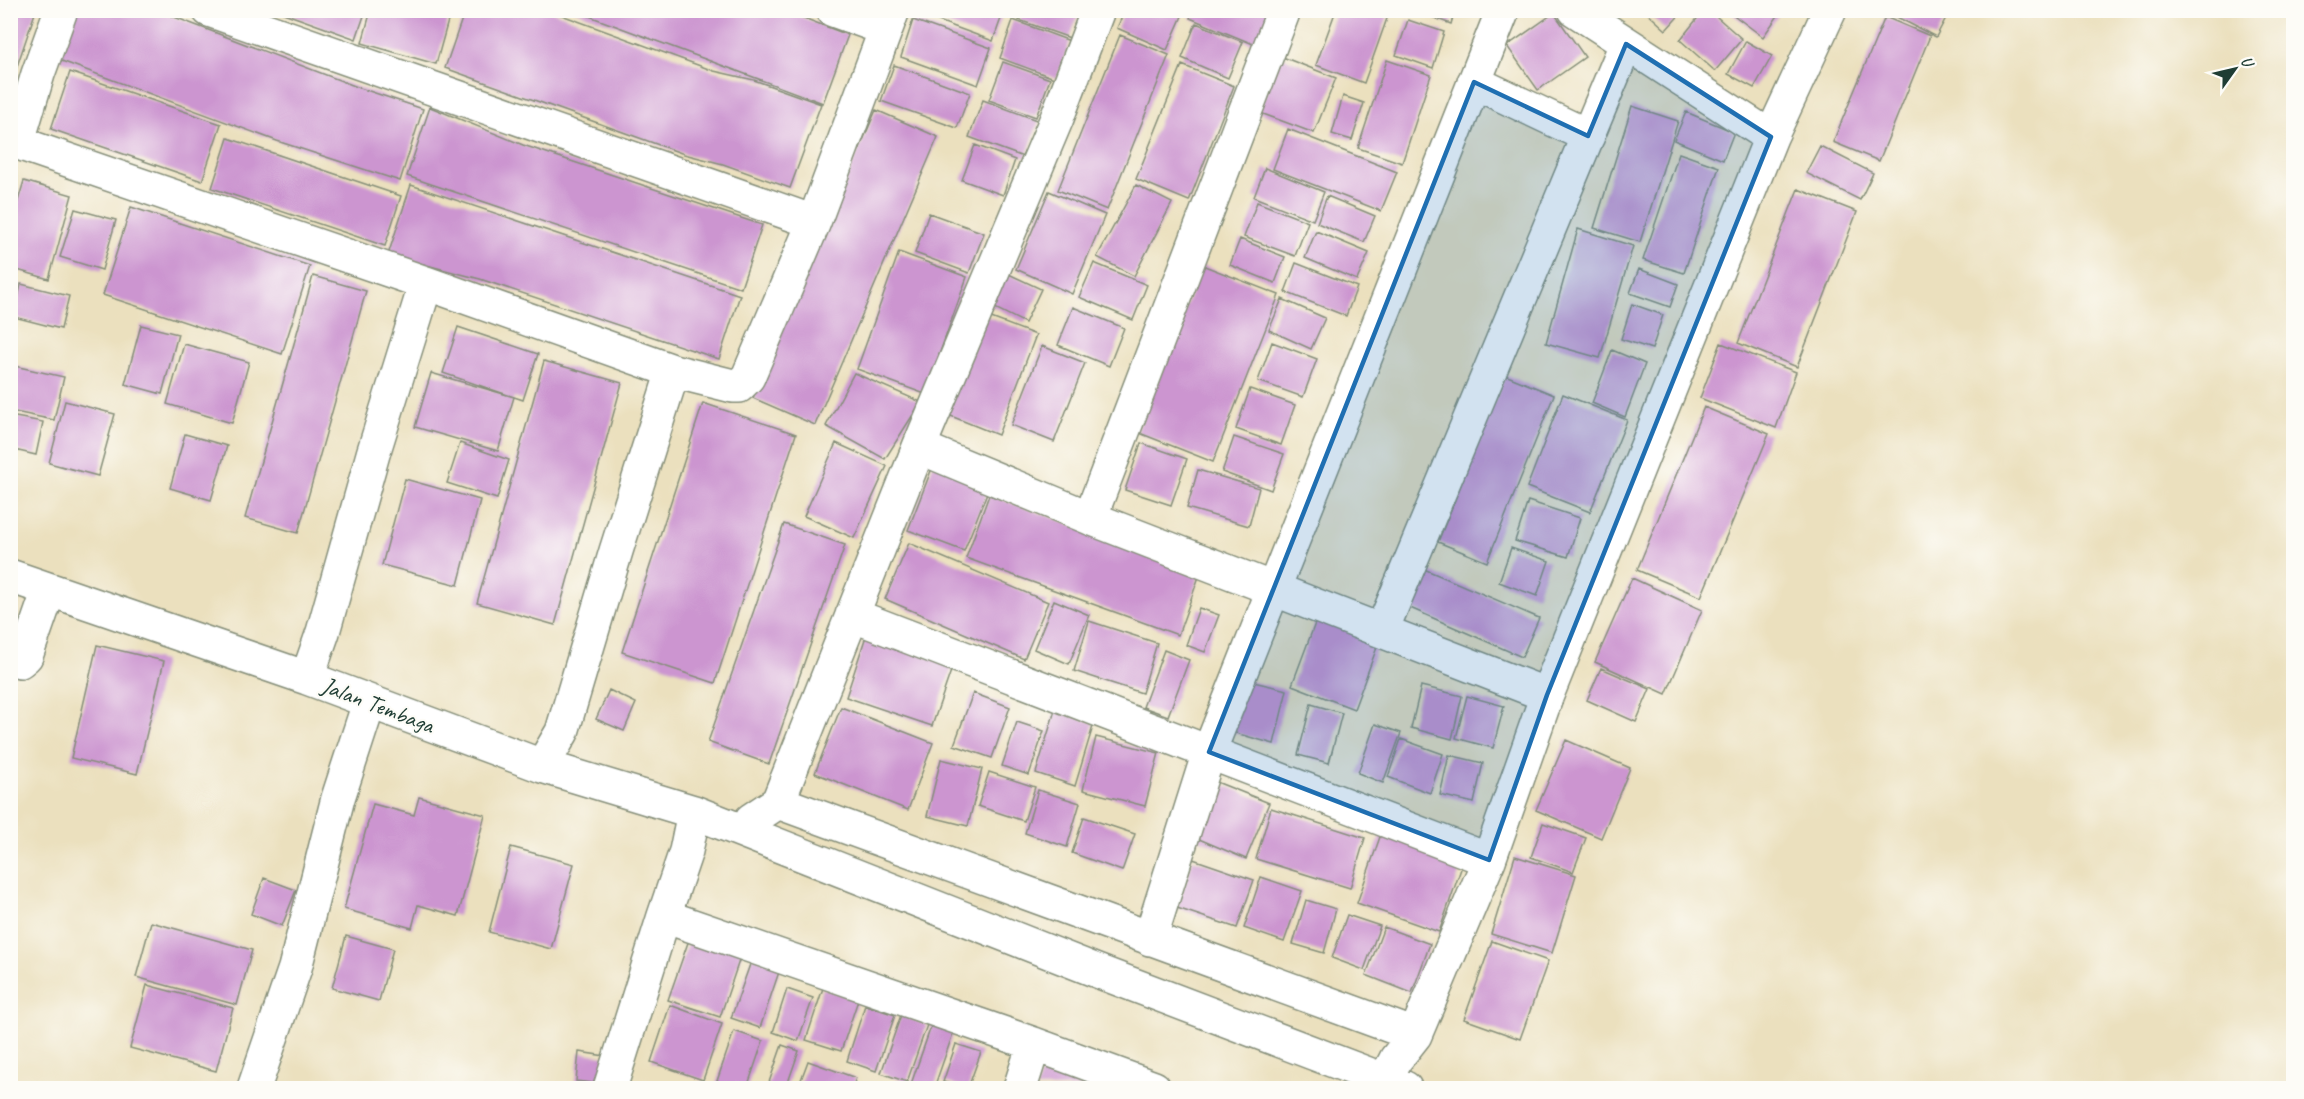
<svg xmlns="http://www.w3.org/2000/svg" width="2304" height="1099" font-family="Caveat,sans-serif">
	<rect width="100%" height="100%" fill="#fdfcf7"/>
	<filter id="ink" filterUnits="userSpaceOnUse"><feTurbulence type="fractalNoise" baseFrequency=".0167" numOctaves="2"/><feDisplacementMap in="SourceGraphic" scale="12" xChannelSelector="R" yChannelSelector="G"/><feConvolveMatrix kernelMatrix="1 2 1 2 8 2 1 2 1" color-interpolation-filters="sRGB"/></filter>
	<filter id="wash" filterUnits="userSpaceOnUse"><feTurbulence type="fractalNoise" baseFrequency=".008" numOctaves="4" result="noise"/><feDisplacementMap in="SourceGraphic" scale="24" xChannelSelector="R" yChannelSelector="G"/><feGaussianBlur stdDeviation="1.35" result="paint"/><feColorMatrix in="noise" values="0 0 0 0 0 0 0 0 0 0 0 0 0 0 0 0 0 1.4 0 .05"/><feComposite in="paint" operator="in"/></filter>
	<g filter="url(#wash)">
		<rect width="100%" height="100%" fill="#ebe0be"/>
		<g id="blocks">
			<path fill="#cc95d0" d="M 10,10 L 36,10 L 11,84 L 10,84 Z
				M 77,10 L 156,10 L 360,88 L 423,109 L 400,181 L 277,141 L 59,60 Z
				M 275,10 L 366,10 L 356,39 Z
				M 371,10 L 451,10 L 436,64 L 362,43 Z
				M 465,10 L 548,10 L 714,71 L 754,80 L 821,104 L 790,188 L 723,164 L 684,154 L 445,68 Z
				M 573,10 L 783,10 L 848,35 L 823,103 Z
				M 918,10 L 1004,10 L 993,41 L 917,13 Z
				M 1023,10 L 1080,10 L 1070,38 L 1019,20 Z
				M 1125,10 L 1169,10 L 1182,16 L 1167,50 L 1117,28 Z
				M 1193,10 L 1272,10 L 1258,46 L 1190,18 Z
				M 1336,10 L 1390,10 L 1364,83 L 1316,65 Z
				M 1412,10 L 1455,10 L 1451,24 Z
				M 1644,10 L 1684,10 L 1666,30 Z
				M 1704,10 L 1709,10 L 1742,39 L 1715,71 L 1680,40 Z
				M 1727,10 L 1782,10 L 1763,37 Z
				M 1883,10 L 1950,10 L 1936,37 Z
				M 1554,13 L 1585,57 L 1538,90 L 1507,46 Z
				M 1885,17 L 1930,36 L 1879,161 L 1833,142 Z
				M 913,20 L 991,48 L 978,85 L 901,57 Z
				M 1013,20 L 1070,41 L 1057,79 L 1000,58 Z
				M 1408,20 L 1444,32 L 1433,68 L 1396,55 Z
				M 1196,23 L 1243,42 L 1228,78 L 1182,58 Z
				M 1120,35 L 1169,55 L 1107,210 L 1058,190 Z
				M 1746,41 L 1772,56 L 1754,88 L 1728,74 Z
				M 1280,56 L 1336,78 L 1314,133 L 1258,112 Z
				M 1387,60 L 1431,75 L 1402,163 L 1358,148 Z
				M 1003,62 L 1050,79 L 1036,117 L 989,100 Z
				M 894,65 L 970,93 L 957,128 L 881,101 Z
				M 1182,65 L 1234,86 L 1189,201 L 1136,179 Z
				M 70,72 L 221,124 L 202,181 L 51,129 Z
				M 1343,96 L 1364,103 L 1352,140 L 1332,134 Z
				M 983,100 L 1039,121 L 1026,158 L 969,137 Z
				M 1632,106 L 1678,121 L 1640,242 L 1594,228 Z
				M 430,107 L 523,145 L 762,225 L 741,288 L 407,176 Z
				M 876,110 L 938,137 L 815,425 L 753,398 Z
				M 1686,112 L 1734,132 L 1723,160 L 1674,140 Z
				M 1288,129 L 1397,172 L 1381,211 L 1273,169 Z
				M 228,138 L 401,196 L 385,246 L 212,188 Z
				M 975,145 L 1015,160 L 1003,195 L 962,180 Z
				M 1820,146 L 1873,173 L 1860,200 L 1806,173 Z
				M 1679,153 L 1719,167 L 1684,273 L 1643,260 Z
				M 1265,168 L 1324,192 L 1313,220 L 1254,197 Z
				M 24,181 L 72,195 L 49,279 L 10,268 L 10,227 Z
				M 411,185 L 740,295 L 719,359 L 480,279 L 388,255 Z
				M 1136,185 L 1172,203 L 1134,276 L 1097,257 Z
				M 1798,189 L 1857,212 L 1797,367 L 1738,343 Z
				M 1049,191 L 1105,215 L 1072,294 L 1016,269 Z
				M 1327,196 L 1375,216 L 1364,242 L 1317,223 Z
				M 1257,202 L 1308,222 L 1295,256 L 1244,237 Z
				M 131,207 L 310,266 L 282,354 L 103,295 Z
				M 75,209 L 116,220 L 102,270 L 60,257 Z
				M 929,213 L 984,233 L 969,273 L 915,253 Z
				M 1578,229 L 1633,246 L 1600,358 L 1546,343 Z
				M 1316,231 L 1369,253 L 1357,280 L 1305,258 Z
				M 1240,239 L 1285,257 L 1275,283 L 1230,265 Z
				M 899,252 L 967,277 L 925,394 L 857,369 Z
				M 1094,263 L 1147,285 L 1133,320 L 1079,297 Z
				M 1296,263 L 1357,287 L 1346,316 L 1285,292 Z
				M 1202,265 L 1279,295 L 1213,462 L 1137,432 Z
				M 998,269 L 1041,289 L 1025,323 L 983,302 Z
				M 1639,269 L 1678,284 L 1670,307 L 1630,293 Z
				M 313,276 L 366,291 L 298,533 L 245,518 Z
				M 21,284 L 69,296 L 61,329 L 14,317 Z
				M 1282,299 L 1325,318 L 1311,349 L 1269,330 Z
				M 1632,304 L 1663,315 L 1652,349 L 1621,339 Z
				M 1073,307 L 1124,328 L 1109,366 L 1058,345 Z
				M 986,316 L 1036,335 L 998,435 L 946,414 Z
				M 141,325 L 178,334 L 162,394 L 125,384 Z
				M 458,327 L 538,354 L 523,400 L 443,373 Z
				M 1272,342 L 1317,359 L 1303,397 L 1258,381 Z
				M 1721,343 L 1796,372 L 1776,428 L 1700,398 Z
				M 184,344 L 249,362 L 232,423 L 167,404 Z
				M 1042,346 L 1085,363 L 1054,442 L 1011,425 Z
				M 1612,350 L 1645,364 L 1625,417 L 1592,403 Z
				M 544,361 L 622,383 L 555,625 L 477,603 Z
				M 10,365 L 64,377 L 54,420 L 10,411 Z
				M 431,373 L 514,397 L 498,451 L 415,427 Z
				M 854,373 L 921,402 L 885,459 L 826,426 Z
				M 1505,375 L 1554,395 L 1487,562 L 1438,542 Z
				M 1250,389 L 1295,405 L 1281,445 L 1236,429 Z
				M 1563,394 L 1627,420 L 1590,512 L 1527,487 Z
				M 65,401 L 115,414 L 98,476 L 49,463 Z
				M 703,403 L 796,434 L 715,683 L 622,652 Z
				M 1704,407 L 1769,434 L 1701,597 L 1637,570 Z
				M 10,416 L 43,422 L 36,455 L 10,449 Z
				M 185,434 L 227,446 L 211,500 L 170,488 Z
				M 1234,437 L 1284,454 L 1271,490 L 1222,472 Z
				M 460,443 L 509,460 L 497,499 L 447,483 Z
				M 836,443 L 887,466 L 854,538 L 804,516 Z
				M 1141,443 L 1187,459 L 1171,505 L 1125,490 Z
				M 934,463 L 990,485 L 964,551 L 908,530 Z
				M 1198,470 L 1259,488 L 1249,526 L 1187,508 Z
				M 405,479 L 480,500 L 458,585 L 382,565 Z
				M 989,495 L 1201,571 L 1178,635 L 966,558 Z
				M 1528,501 L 1580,518 L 1568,557 L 1515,541 Z
				M 784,524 L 845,545 L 769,764 L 708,742 Z
				M 909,543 L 1048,602 L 1024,659 L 885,599 Z
				M 1511,548 L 1549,561 L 1537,596 L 1499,582 Z
				M 1424,569 L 1539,618 L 1522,657 L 1408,607 Z
				M 1632,578 L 1702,610 L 1666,694 L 1595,662 Z
				M 1054,600 L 1089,615 L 1069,664 L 1034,649 Z
				M 1199,608 L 1219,615 L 1205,652 L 1186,645 Z
				M 1317,618 L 1379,642 L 1354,709 L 1292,685 Z
				M 1089,621 L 1157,643 L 1142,693 L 1074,671 Z
				M 866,636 L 953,665 L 932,726 L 846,697 Z
				M 97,645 L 164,661 L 137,774 L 71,758 Z
				M 1164,650 L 1189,660 L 1168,716 L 1143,707 Z
				M 1601,668 L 1650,689 L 1636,722 L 1587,700 Z
				M 1245,680 L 1287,690 L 1274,744 L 1232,732 Z
				M 1421,686 L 1462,696 L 1452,739 L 1411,728 Z
				M 609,690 L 636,703 L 624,731 L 596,719 Z
				M 973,693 L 1010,707 L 992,758 L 954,745 Z
				M 1467,696 L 1504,706 L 1493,748 L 1456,738 Z
				M 1311,704 L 1342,713 L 1329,763 L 1298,755 Z
				M 841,707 L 933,743 L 908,810 L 815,773 Z
				M 1055,710 L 1094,723 L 1075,786 L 1036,773 Z
				M 1017,722 L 1044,731 L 1029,775 L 1002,766 Z
				M 1375,724 L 1401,733 L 1383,783 L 1358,773 Z
				M 1096,737 L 1159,753 L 1145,806 L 1083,790 Z
				M 1401,739 L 1443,754 L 1430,793 L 1388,777 Z
				M 1566,740 L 1630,768 L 1601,838 L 1536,810 Z
				M 1449,755 L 1483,763 L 1474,803 L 1440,795 Z
				M 941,759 L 982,769 L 968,826 L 927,816 Z
				M 989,772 L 1035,787 L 1024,821 L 978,806 Z
				M 1214,781 L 1269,803 L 1246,859 L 1192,836 Z
				M 1038,790 L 1080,803 L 1067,847 L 1025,833 Z
				M 419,797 L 485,815 L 458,916 L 418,905 L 412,928 L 344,909 L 373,804 L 414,815 Z
				M 1271,808 L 1365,838 L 1350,888 L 1256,859 Z
				M 1084,817 L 1135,834 L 1122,871 L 1072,853 Z
				M 1543,823 L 1586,838 L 1573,872 L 1531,857 Z
				M 1381,834 L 1463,863 L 1439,932 L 1357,903 Z
				M 511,847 L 574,864 L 551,949 L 489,932 Z
				M 1515,856 L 1576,875 L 1552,953 L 1491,934 Z
				M 1193,859 L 1254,880 L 1237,928 L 1177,908 Z
				M 1261,877 L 1302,891 L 1284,942 L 1244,928 Z
				M 264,878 L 296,890 L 282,926 L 251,914 Z
				M 1306,900 L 1336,909 L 1324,953 L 1293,944 Z
				M 1347,915 L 1380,926 L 1364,970 L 1332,958 Z
				M 151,922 L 252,950 L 237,1005 L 136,977 Z
				M 1384,927 L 1430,944 L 1412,993 L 1366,975 Z
				M 692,931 L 743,949 L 720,1017 L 668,1000 Z
				M 346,936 L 393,949 L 379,1001 L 332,988 Z
				M 1492,941 L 1548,961 L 1520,1039 L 1464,1019 Z
				M 753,956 L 781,966 L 760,1028 L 731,1018 Z
				M 147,985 L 233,1008 L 216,1071 L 130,1048 Z
				M 823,988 L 858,1000 L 841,1051 L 806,1040 Z
				M 787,989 L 813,998 L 798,1041 L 773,1032 Z
				M 670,1005 L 722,1024 L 703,1080 L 651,1062 Z
				M 865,1005 L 895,1015 L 876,1071 L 847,1061 Z
				M 901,1015 L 927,1025 L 907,1082 L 881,1073 Z
				M 934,1018 L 956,1025 L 934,1088 L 914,1088 L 910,1087 Z
				M 734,1031 L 763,1041 L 747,1088 L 719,1088 L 715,1087 Z
				M 956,1044 L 981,1052 L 968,1088 L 943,1082 Z
				M 782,1045 L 799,1051 L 786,1088 L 767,1088 Z
				M 579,1052 L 605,1056 L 602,1084 L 576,1081 Z
				M 808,1061 L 856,1078 L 852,1088 L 798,1088 Z
				M 1045,1063 L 1095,1080 L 1092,1088 L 1036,1088 Z"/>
		</g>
	</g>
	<g filter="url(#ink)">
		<use href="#blocks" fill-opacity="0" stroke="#858e79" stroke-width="1.5"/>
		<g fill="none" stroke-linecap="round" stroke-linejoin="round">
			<defs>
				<path id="minor" d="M 61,10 L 38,74 L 20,134 L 24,145 L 426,283
					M 209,10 L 814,222
					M 833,10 L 886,29
					M 1575,10 L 1771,137
					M 1474,82 L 1588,136
					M 673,371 L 733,386 L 739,386 L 748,377 L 814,222 L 893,10
					M 919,447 L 1090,518 L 1547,695
					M 1090,518 L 1284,10
					M 10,576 L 307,678 L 542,766 L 694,812 L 1097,971 L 1405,1088
					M 852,615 L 1489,860
					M 1382,630 L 1626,44
					M 10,658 L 20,661 L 26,656 L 49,590
					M 307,678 L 323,632 L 373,454 L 426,283 L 673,371 L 616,551 L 562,732 L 542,766
					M 778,802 L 1415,1035
					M 746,831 L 751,820 L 778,802 L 919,447 L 1057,118 L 1098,10
					M 664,916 L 686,851 L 694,812
					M 1150,939 L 1209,752 L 1503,10
					M 254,1088 L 295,968 L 338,798 L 369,703
					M 610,1088 L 664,916 L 1034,1044 L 1154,1088
					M 1020,1088 L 1034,1044
					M 1381,1088 L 1396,1059 L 1415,1035 L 1489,860 L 1547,695 L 1771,137 L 1830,10"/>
			</defs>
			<use href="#minor" stroke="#858e79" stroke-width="36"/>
			<use href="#minor" stroke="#fff" stroke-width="33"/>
		</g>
	</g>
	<path fill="#1f6fb2" fill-opacity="0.2" stroke="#1f6fb2" stroke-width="4.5" stroke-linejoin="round" d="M 1626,44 L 1771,137 L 1547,695 L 1489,860 L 1209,752 L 1474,82 L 1588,136 Z"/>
	<g text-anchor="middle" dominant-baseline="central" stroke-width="4.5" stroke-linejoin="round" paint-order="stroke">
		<g font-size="24" fill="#1f3d34" stroke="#fdfcf7">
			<text transform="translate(378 705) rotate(21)">Jalan Tembaga</text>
		</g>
	</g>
	<rect width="2304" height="1099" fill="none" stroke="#fdfcf7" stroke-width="36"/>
	<g transform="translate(2235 69) rotate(56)" stroke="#fdfcf7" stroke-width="4.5" paint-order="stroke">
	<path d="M0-4.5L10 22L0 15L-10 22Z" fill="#1f3d34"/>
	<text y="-9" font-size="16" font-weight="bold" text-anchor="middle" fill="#1f3d34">U</text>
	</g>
</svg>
